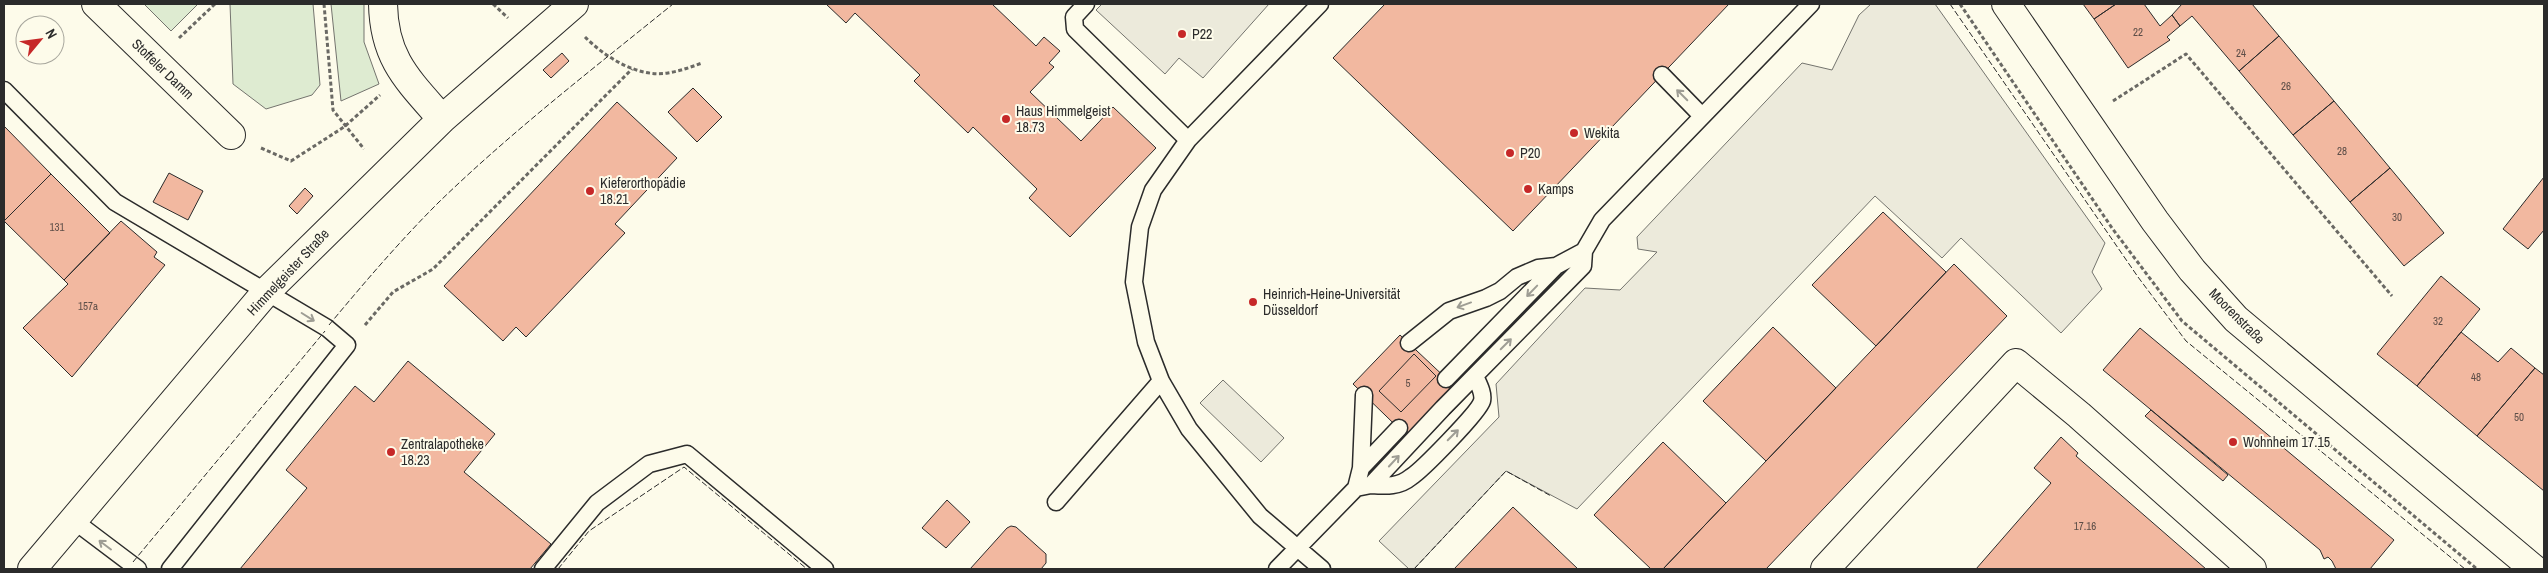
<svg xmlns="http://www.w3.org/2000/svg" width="2548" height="573" font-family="'Archivo Narrow',sans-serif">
	<rect width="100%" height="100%" fill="#fdfbea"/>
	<path fill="#deebd1" stroke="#74746e" d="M 144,4 L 198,4 L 171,31 Z
		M 230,4 L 313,4 L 320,85 L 312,95 L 266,109 L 233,84 Z
		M 331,4 L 364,4 L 364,42 L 379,84 L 341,101 Z"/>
	<path fill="#eceadb" stroke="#74746e" d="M 1102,4 L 1269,4 L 1203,78 L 1179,58 L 1165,74 L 1096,10 Z
		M 1871,4 L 1935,4 L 2105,243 L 2092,272 L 2102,289 L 2061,333 L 1961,238 L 1942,258 L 1875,196 L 1577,509 L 1506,471 L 1414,569 L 1409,569 L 1379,541 L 1499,417 L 1496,384 L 1585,288 L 1620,290 L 1657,252 L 1638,249 L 1637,237 L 1802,63 L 1832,70 L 1859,15 Z
		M 1223,380 L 1284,438 L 1261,462 L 1200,403 Z"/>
	<path fill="#f2b8a0" stroke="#2b2b2b" d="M 826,4 L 992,4 L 1036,46 L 1044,37 L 1060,51 L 1049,63 L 1054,67 L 1030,92 L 1081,141 L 1113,107 L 1156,148 L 1070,237 L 1029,198 L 1037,189 L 973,127 L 968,133 L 914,81 L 920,75 L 855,13 L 846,23 Z
		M 1385,4 L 1729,4 L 1513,231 L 1333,58 Z
		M 2083,4 L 2116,4 L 2094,19 Z
		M 2116,4 L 2144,4 L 2160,26 L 2172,15 L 2180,26 L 2167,37 L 2170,40 L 2128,68 L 2094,19 Z
		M 2182,4 L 2252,4 L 2279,36 L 2239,71 L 2192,16 L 2180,26 L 2172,15 Z
		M 2279,36 L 2334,101 L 2293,135 L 2239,71 Z
		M 562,53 L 569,61 L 551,78 L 543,70 Z
		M 693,88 L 722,117 L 697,142 L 668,112 Z
		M 2334,101 L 2390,168 L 2350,202 L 2293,135 Z
		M 617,102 L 677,158 L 615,224 L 625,233 L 526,337 L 516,327 L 503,341 L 444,286 Z
		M 4,126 L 51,174 L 4,221 Z
		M 2390,168 L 2444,233 L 2404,266 L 2350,202 Z
		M 169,173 L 203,191 L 188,220 L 153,202 Z
		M 51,174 L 110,233 L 64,280 L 4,221 Z
		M 2544,177 L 2544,230 L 2528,249 L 2503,229 Z
		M 305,188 L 313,196 L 297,214 L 289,206 Z
		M 1883,212 L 1946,272 L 1876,346 L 1812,285 Z
		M 121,221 L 157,252 L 154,257 L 165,265 L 72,377 L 23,328 L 68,284 L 64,280 Z
		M 1954,264 L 2007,316 L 1766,569 L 1663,569 Z
		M 2441,276 L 2480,309 L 2417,386 L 2377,354 Z
		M 1773,327 L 1836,388 L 1766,461 L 1703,401 Z
		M 2140,328 L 2394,540 L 2370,569 L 2336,569 L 2332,561 L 2328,557 L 2324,559 L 2320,550 L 2103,370 Z
		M 2461,332 L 2498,362 L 2511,348 L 2535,368 L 2477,436 L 2417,386 Z
		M 1400,335 L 1466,397 L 1418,447 L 1353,384 Z
		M 1414,354 L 1436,376 L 1401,412 L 1379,391 Z
		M 408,361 L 495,434 L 464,472 L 551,544 L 530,569 L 240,569 L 307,488 L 286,470 L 355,386 L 374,402 Z
		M 2535,368 L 2544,375 L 2544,491 L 2477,436 Z
		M 2151,410 L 2228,475 L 2223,481 L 2145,416 Z
		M 2061,437 L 2078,453 L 2076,456 L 2206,569 L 1976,569 L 2051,483 L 2034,468 Z
		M 1663,442 L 1726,503 L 1663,569 L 1651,569 L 1594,515 Z
		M 947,500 L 970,522 L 946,548 L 922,528 Z
		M 1513,507 L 1578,569 L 1454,569 Z
		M 1011,526 L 1016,527 L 1046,554 L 1046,563 L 1041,569 L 970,569 L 1007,528 Z"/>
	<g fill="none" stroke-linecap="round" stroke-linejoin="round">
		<defs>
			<path id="lane" d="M 1086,4 L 1074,17 L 1075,29 L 1188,140
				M 1320,4 L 1188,140 L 1153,190 L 1140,227 L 1134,282 L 1146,342 L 1161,381 L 1189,429 L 1260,516 L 1322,569
				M 1662,75 L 1702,116
				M 4,90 L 115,202 L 327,328 L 347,345 L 170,569
				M 1409,343 L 1449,311 L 1486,298 L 1500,291 L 1517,277 L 1538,268 L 1556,266
				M 1446,379 L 1556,266 L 1584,251
				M 1361,468 L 1364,395
				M 1371,485 C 1386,486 1399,487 1411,477 C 1422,470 1479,412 1482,401 C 1484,393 1478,383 1475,376
				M 1356,488 L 1371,485 L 1443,408 L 1583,266 L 1584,251 L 1602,220 L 1811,4
				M 1056,502 L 1161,381
				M 73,520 L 138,569
				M 543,569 L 597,503 L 649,464 L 687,454 L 825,569
				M 1277,569 L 1356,488 L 1361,468 L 1399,428"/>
			<path id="street" d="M 96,4 L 231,135
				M 383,4 C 384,59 408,80 442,119
				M 32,569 L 267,291 L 442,119 L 574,4
				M 1825,569 L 2016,363 L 2079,415 L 2252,569"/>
			<path id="secondary" d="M 2006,4 L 2155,221 L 2192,270 L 2236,319 L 2534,569"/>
		</defs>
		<use href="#lane" stroke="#2b2b2b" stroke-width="19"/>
		<use href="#street" stroke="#2b2b2b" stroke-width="30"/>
		<use href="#secondary" stroke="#2b2b2b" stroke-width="30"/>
		<path stroke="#6a6964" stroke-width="3" stroke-dasharray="4 2.5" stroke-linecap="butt" d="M 324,4 L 333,110 L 364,149
			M 493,4 L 508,18
			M 1960,4 L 2112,228 L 2182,321 L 2477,569
			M 585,37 C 605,57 638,78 668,73 C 680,71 691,67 702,63
			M 179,38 L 215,4
			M 2113,101 L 2186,54 L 2392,296
			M 261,148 L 291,161 L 344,127 L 380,95
			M 365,325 L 393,292 L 433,269 L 632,69"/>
		<use href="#lane" stroke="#fdfbea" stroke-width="16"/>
		<use href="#street" stroke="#fdfbea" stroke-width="28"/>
		<use href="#secondary" stroke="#fdfbea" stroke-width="28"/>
		<path stroke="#2b2b2b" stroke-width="1" stroke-dasharray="6 2.5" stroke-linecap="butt" d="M 1950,4 L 2138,277 L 2186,341 L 2465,569
			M 329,325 C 364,283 399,242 438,203 C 511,132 594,68 673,4
			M 133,562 L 325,331
			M 558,569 L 589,531 L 684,467 L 807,569
			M 1414,569 L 1506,471 L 1551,496"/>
	</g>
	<defs><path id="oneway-shaft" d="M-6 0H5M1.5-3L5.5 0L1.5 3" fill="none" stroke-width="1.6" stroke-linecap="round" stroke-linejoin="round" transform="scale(1.25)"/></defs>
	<g stroke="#9e9d94">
		<use href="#oneway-shaft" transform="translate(1682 95) rotate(-135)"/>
		<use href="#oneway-shaft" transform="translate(1532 291) rotate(134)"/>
		<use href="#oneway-shaft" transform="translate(1464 305) rotate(160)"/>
		<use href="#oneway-shaft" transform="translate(308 317) rotate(32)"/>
		<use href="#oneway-shaft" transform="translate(1506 344) rotate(-45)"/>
		<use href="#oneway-shaft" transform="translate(1453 435) rotate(-45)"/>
		<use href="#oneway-shaft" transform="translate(1394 461) rotate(-47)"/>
		<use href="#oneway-shaft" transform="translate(105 545) rotate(-143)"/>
	</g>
	<g fill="#c62828" stroke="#fdfbea" stroke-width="2">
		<circle cx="1182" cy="34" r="5"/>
		<circle cx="1006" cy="119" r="5"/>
		<circle cx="1574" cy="133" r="5"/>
		<circle cx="1510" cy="153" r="5"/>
		<circle cx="1528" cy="189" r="5"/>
		<circle cx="590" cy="191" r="5"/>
		<circle cx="1253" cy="302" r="5"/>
		<circle cx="2233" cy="442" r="5"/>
		<circle cx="391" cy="452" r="5"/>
	</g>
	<g text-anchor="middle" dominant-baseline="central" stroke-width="4" stroke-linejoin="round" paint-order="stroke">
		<g font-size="11" fill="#5d4e48">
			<text x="2138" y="32">22</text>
			<text x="2241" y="53">24</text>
			<text x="2286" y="86">26</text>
			<text x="2342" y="151">28</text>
			<text x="2397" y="217">30</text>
			<text x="57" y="227">131</text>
			<text x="88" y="306">157a</text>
			<text x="2438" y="321">32</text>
			<text x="2476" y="377">48</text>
			<text x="1408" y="383">5</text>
			<text x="2519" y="417">50</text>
			<text x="2085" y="526">17.16</text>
		</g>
		<g font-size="14" fill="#2b2b2b" stroke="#fdfbea" text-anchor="start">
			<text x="1192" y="34">P22</text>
			<text x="1016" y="111">Haus Himmelgeist<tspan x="1016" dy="16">18.73</tspan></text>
			<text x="1584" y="133">Wekita</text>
			<text x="1520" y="153">P20</text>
			<text x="600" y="183">Kieferorthopädie<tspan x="600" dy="16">18.21</tspan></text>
			<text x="1538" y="189">Kamps</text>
			<text x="1263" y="294">Heinrich-Heine-Universität<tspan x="1263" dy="16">Düsseldorf</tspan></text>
			<text x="2243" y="442">Wohnheim 17.15</text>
			<text x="401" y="444">Zentralapotheke<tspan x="401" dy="16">18.23</tspan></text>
		</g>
		<g font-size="14" fill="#2b2b2b" stroke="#fdfbea">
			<text transform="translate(163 69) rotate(44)">Stoffeler Damm</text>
			<text transform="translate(288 272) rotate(-47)">Himmelgeister Straße</text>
			<text transform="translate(2237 316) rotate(45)">Moorenstraße</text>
		</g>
	</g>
	<rect width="2548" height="573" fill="none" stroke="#2b2b2b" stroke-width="10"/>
	<g transform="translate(40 40) rotate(61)"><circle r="24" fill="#fdfbea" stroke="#a9a89e"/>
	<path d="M0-4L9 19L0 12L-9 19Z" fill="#c62828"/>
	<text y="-8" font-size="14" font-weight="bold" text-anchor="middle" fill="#2b2b2b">N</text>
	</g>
</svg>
